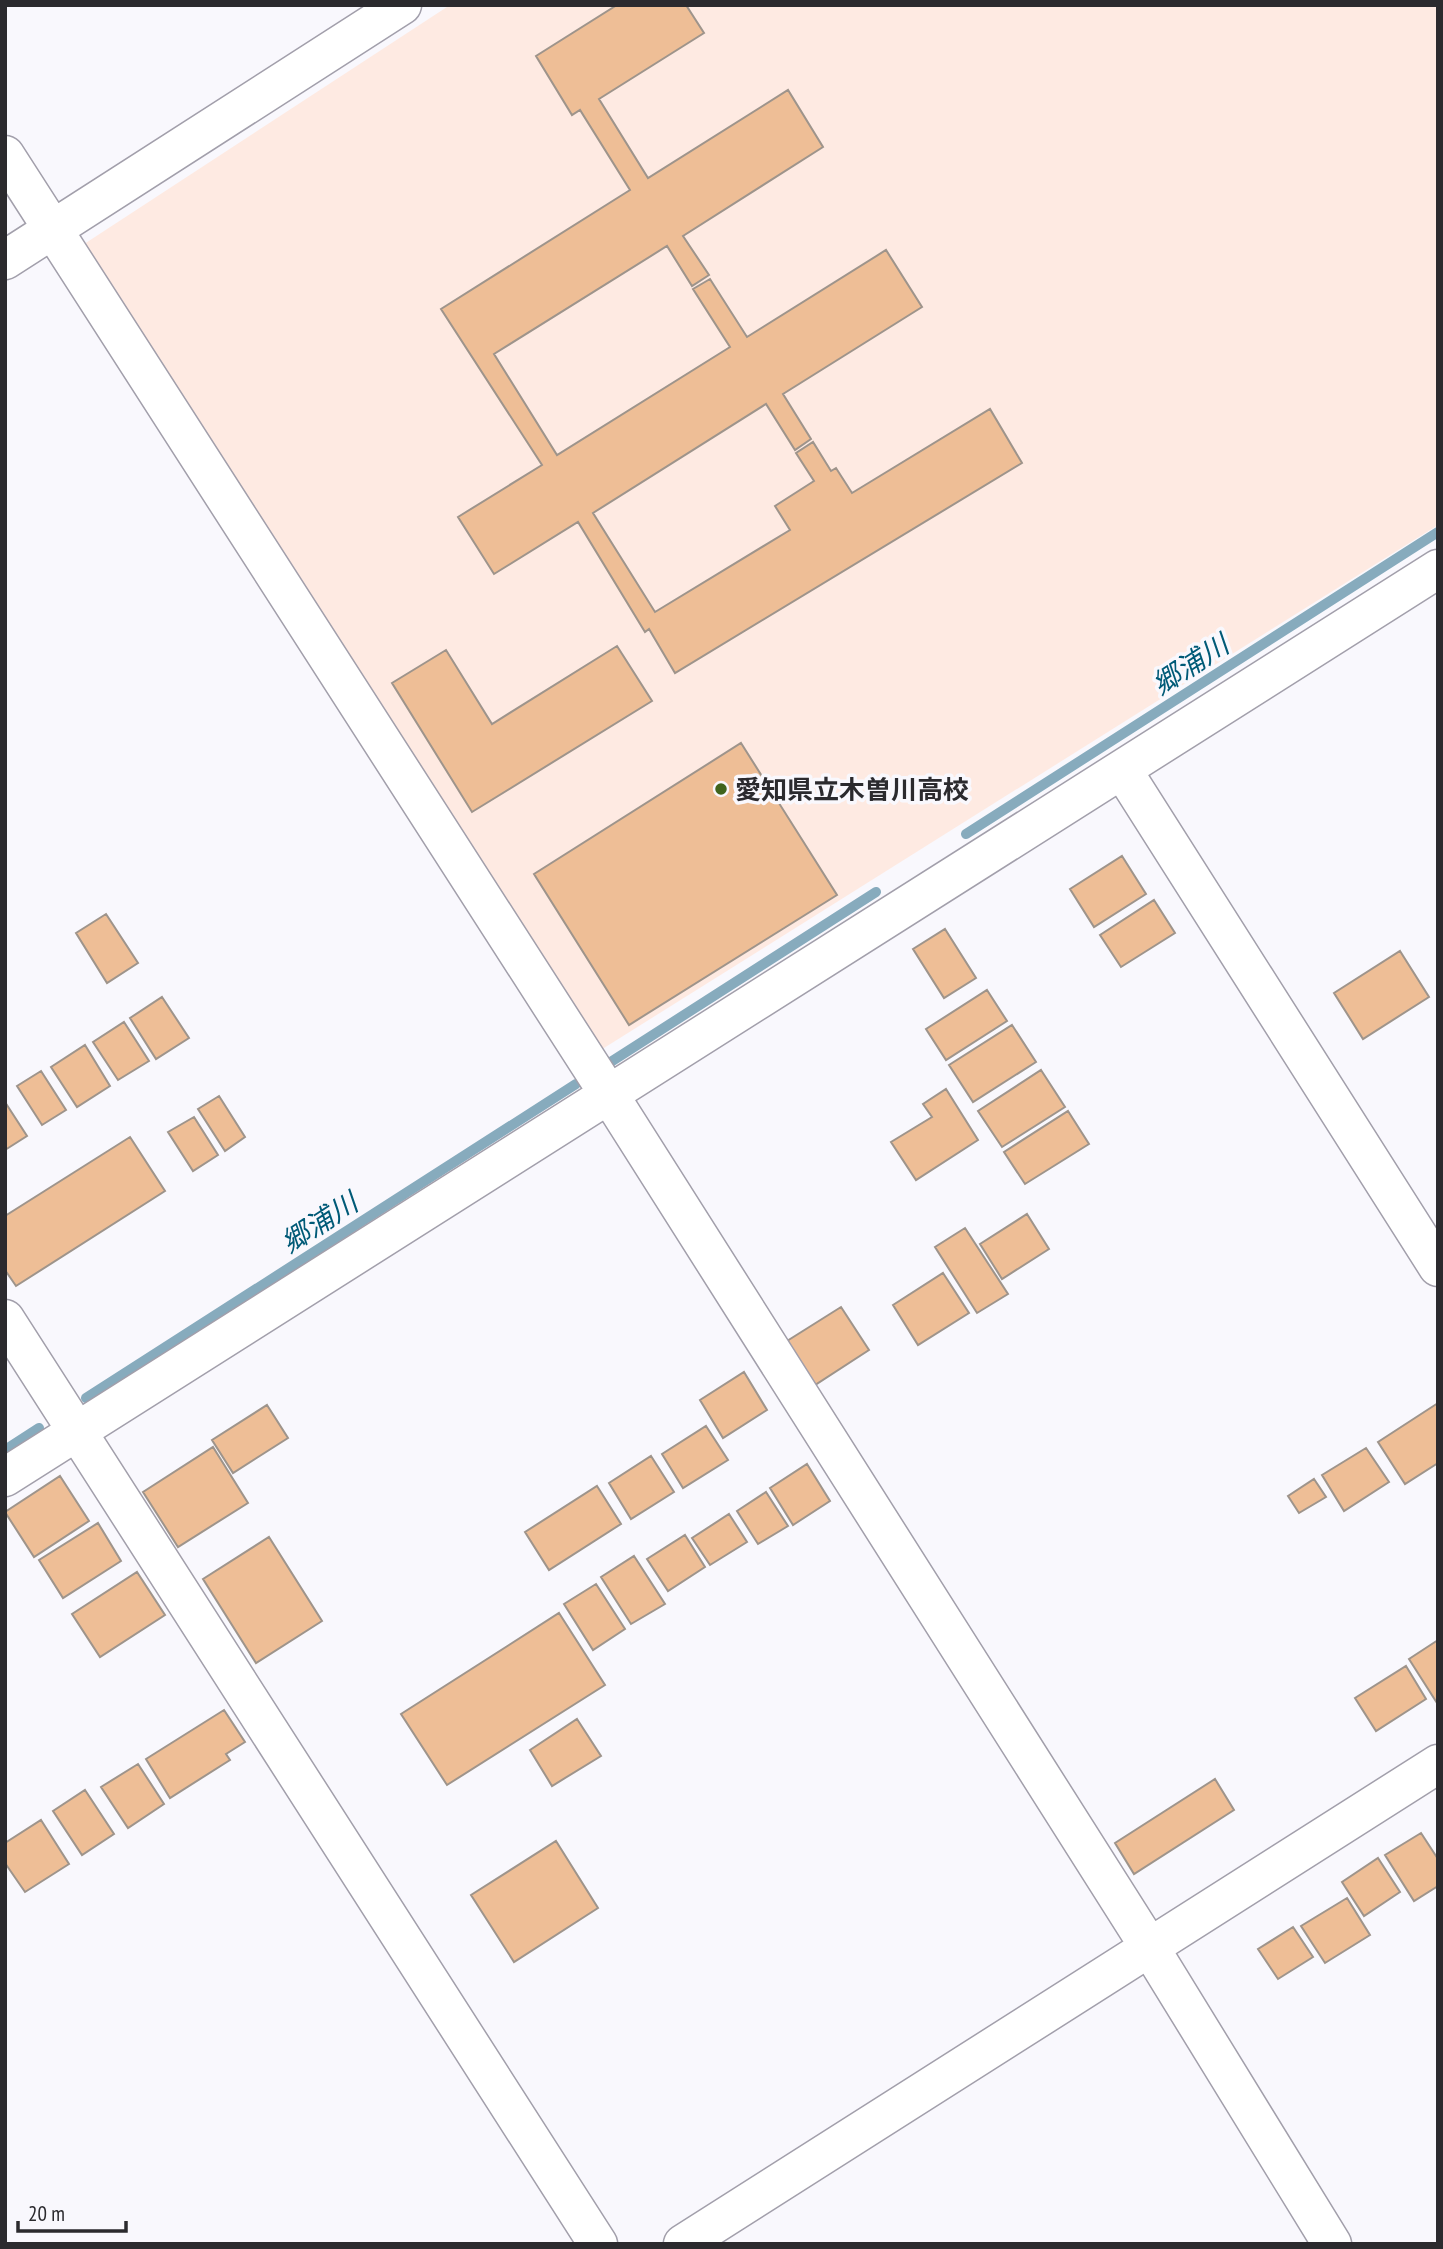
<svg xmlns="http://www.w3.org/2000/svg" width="1443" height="2249" font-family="'PT Sans Narrow','Noto Sans JP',sans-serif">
	<rect width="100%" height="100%" fill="#f9f8fd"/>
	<path fill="#feeae2" d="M 450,5 L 1438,5 L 1438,525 L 596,1053 L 75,250 Z"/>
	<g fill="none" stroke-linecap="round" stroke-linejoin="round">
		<path stroke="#87abbd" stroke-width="10" d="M 966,834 L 1438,532
			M 606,1065 L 876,892
			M 86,1398 L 576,1084
			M 5,1450 L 39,1428"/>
	</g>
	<path fill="#eebe96" stroke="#9e948b" stroke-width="2" d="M 617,5 L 686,5 L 704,33 L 599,99 L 648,178 L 788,90 L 823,147 L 683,236 L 709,275 L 692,286 L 667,246 L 494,354 L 557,455 L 730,347 L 693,289 L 710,279 L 747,337 L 886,250 L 922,307 L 783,394 L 811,439 L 795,450 L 766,404 L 593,513 L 655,612 L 790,530 L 775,506 L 814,481 L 796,453 L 813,442 L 831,471 L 836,468 L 852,493 L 990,409 L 1022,463 L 675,673 L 649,629 L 645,632 L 578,522 L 494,574 L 458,517 L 542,465 L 441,309 L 630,190 L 580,110 L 572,115 L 536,56 Z
		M 617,646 L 652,701 L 472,812 L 392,683 L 446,650 L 492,724 Z
		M 741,743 L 837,895 L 629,1025 L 534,874 Z
		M 1122,856 L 1146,894 L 1094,927 L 1070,889 Z
		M 1154,900 L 1175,933 L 1121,967 L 1100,935 Z
		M 106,914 L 138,963 L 107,983 L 76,933 Z
		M 945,929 L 976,978 L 944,998 L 913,949 Z
		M 1400,951 L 1429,997 L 1363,1039 L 1334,993 Z
		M 987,990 L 1007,1021 L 946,1060 L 926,1029 Z
		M 162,997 L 189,1038 L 156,1059 L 130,1018 Z
		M 124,1022 L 149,1061 L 118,1080 L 93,1042 Z
		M 1012,1025 L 1036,1062 L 973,1102 L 949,1065 Z
		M 85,1045 L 110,1086 L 77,1107 L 51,1067 Z
		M 1041,1070 L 1065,1107 L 1002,1147 L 978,1111 Z
		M 41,1071 L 66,1110 L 42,1125 L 17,1086 Z
		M 946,1089 L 978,1140 L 916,1180 L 891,1142 L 932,1117 L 923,1104 Z
		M 219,1096 L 245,1137 L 225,1151 L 198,1109 Z
		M 5,1102 L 27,1136 L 5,1150 Z
		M 1068,1111 L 1089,1144 L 1025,1184 L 1004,1152 Z
		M 194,1117 L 218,1155 L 193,1171 L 168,1132 Z
		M 130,1137 L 165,1191 L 16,1286 L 5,1270 L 5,1216 Z
		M 1027,1214 L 1049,1249 L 1002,1279 L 980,1244 Z
		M 965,1228 L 1008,1294 L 977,1313 L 935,1247 Z
		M 943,1273 L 969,1313 L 918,1345 L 893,1305 Z
		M 841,1307 L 869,1350 L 815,1385 L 787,1341 Z
		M 744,1372 L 767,1410 L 723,1438 L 700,1400 Z
		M 1438,1403 L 1438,1463 L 1405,1484 L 1378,1442 Z
		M 267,1405 L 288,1438 L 233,1473 L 212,1440 Z
		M 706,1426 L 728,1460 L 683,1488 L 662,1454 Z
		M 213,1447 L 248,1503 L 178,1547 L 143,1492 Z
		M 1366,1448 L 1389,1482 L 1344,1511 L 1322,1475 Z
		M 651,1456 L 674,1492 L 631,1519 L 609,1483 Z
		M 807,1464 L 830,1501 L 793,1525 L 770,1488 Z
		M 60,1476 L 89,1521 L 34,1557 L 5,1512 Z
		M 1314,1479 L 1326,1497 L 1299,1513 L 1288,1496 Z
		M 597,1486 L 621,1524 L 549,1570 L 525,1532 Z
		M 766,1492 L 788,1526 L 758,1544 L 737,1511 Z
		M 729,1514 L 747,1542 L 710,1565 L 692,1538 Z
		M 98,1523 L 121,1561 L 63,1598 L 39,1560 Z
		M 685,1535 L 705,1567 L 668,1591 L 647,1559 Z
		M 269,1537 L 322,1621 L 256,1663 L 203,1579 Z
		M 634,1556 L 665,1604 L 631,1624 L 601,1577 Z
		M 137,1572 L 165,1615 L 100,1657 L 72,1614 Z
		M 596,1584 L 625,1629 L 593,1650 L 564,1604 Z
		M 559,1613 L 605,1685 L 447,1785 L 401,1714 Z
		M 1438,1640 L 1438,1703 L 1437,1703 L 1409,1659 Z
		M 1406,1666 L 1426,1699 L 1376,1731 L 1355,1698 Z
		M 224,1710 L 245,1742 L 226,1754 L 230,1760 L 170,1798 L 146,1759 Z
		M 577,1719 L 601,1756 L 552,1786 L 530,1750 Z
		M 138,1764 L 164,1804 L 128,1828 L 101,1787 Z
		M 1215,1779 L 1234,1810 L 1134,1874 L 1115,1843 Z
		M 85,1790 L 114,1834 L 82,1855 L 53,1811 Z
		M 41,1820 L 69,1864 L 25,1892 L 5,1863 L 5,1843 Z
		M 1421,1833 L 1438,1859 L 1438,1886 L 1414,1901 L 1385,1855 Z
		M 556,1841 L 598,1908 L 514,1962 L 471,1895 Z
		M 1378,1858 L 1400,1892 L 1364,1916 L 1342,1882 Z
		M 1347,1898 L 1370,1935 L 1325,1963 L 1301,1926 Z
		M 1293,1927 L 1313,1957 L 1278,1979 L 1258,1949 Z"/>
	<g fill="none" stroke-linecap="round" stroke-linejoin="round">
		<defs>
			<path id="minor" d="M 5,155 L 608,1093 L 1150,1948 L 1332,2244
				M 5,260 L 402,5
				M 1123,771 L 1438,1267
				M 5,1319 L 598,2244
				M 5,1477 L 1438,569
				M 683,2244 L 1438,1764"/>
		</defs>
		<use href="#minor" stroke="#a29fab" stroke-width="41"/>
		<use href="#minor" stroke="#fff" stroke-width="38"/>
	</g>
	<circle fill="#40641c" stroke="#f9f8fd" stroke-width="2.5" cx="721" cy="789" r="7"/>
	<g text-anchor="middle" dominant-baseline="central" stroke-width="7" stroke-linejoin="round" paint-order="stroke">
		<g font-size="26" font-weight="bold" fill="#2b2a2e" stroke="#f9f8fd" text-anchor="start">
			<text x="735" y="789">愛知県立木曽川高校</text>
		</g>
		<g font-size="28" font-style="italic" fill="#005a77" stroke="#f9f8fd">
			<text transform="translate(1190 664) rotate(-33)">郷浦川</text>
			<text transform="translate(319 1222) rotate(-33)">郷浦川</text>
		</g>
	</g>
	<rect width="1443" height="2249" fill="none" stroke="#2b2a2e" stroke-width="14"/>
	<path d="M18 2221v10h108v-10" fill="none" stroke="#2b2a2e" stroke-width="3.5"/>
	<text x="28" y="2221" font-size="21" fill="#2b2a2e" stroke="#f9f8fd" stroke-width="5" paint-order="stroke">20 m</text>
</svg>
